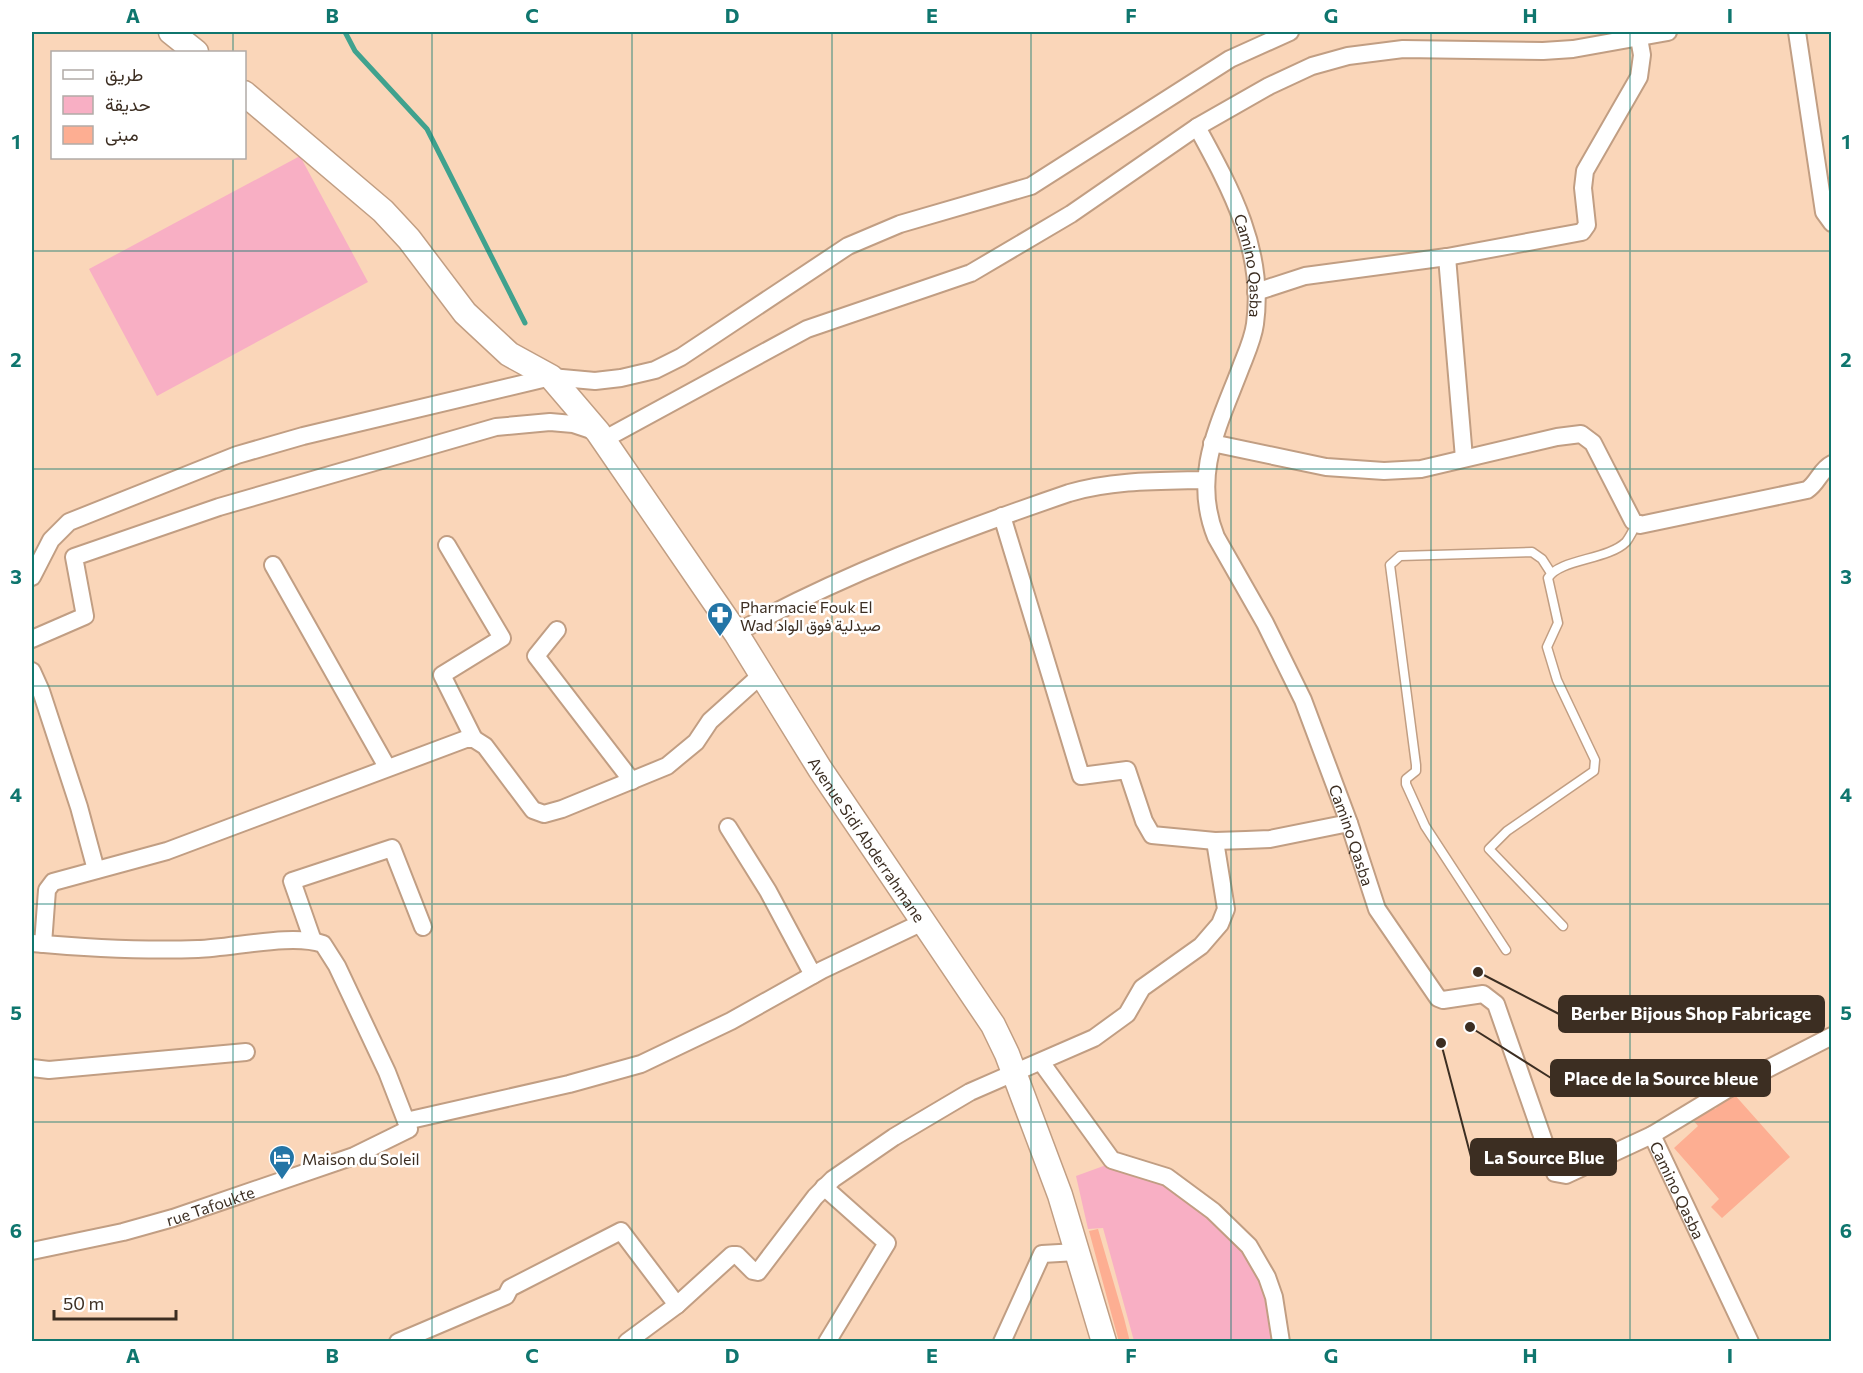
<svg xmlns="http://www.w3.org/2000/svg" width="1863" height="1373" font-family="Commissioner,Vazirmatn,sans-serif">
	<rect width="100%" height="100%" fill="#fad6b9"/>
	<path fill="#f8afc4" d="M 300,156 L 368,282 L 157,396 L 89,269 Z
		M 1109,1164 L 1165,1179 L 1232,1227 L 1268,1298 L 1277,1341 L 1134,1341 L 1103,1228 L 1088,1229 L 1076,1176 Z"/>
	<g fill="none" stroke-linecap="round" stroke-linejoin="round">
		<path stroke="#40a28e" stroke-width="5" d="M 345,32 L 355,51 L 427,129 L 525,323"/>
	</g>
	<path fill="#fdae92" d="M 1733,1093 L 1790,1157 L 1722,1218 L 1711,1207 L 1719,1199 L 1674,1148 L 1698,1126 L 1692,1119 L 1710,1104 L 1715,1109 Z
		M 1098,1229 L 1124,1318 L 1130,1342 L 1119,1342 L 1089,1231 Z"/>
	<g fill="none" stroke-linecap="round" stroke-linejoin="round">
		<defs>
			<path id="lane" d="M 1563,926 L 1489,849 L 1507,831 L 1594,771 L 1595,760 L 1557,680 L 1547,647 L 1558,623 L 1548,578 C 1559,559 1608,560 1626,542 C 1630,537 1633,530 1636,525
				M 1506,950 L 1425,826 L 1406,784 L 1406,779 L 1416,771 L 1416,765 L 1390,565 L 1400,556 L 1532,552 L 1542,559 L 1551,573"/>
			<g id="street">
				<path d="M 1797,32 L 1824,212 L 1832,223"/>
				<path id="s1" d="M 1197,127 C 1231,189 1265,251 1255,324 C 1253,339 1246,354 1241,367 C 1219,425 1191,475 1216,537 L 1265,623 L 1303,700 L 1349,823 L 1377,909 L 1438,998 L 1443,1000 L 1483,994 L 1496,1004 L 1555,1173 L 1566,1175 L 1652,1135 L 1750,1342"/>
				<path d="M 1447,257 L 1464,458"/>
				<path d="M 1256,292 L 1305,276 L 1447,257 L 1582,232 L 1587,225 L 1583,188 L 1585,171 L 1639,77 L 1642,55 L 1639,38"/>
				<path d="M 603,440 L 807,329 L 971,273 L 1071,214 L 1197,127 L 1269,86 L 1312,66 L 1348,56 L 1403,49 L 1543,51 L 1573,49 L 1668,32"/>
				<path d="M 1212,443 L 1326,467 L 1384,471 L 1421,469 L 1557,437 L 1581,434 L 1593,443 L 1633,521 L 1640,525 L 1807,490 C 1818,483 1820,470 1832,464"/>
				<path d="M 1002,516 L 1081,776 L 1127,770 L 1144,821 L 1152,835 L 1215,841 L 1246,840 L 1270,839 L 1349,823"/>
				<path d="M 447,545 L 502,638 L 442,675 L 474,739"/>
				<path d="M 273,565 L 387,767"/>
				<path d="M 32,577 L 51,540 L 69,522 L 237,455 L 303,436 L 551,377 L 595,381 L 621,378 L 655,370 L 681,357 L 848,246 L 900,224 L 1031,186 L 1230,59 L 1290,32"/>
				<path d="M 557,630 L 536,656 L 632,781"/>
				<path d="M 736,633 C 841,575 955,532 1069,493 C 1113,480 1159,481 1205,480"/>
				<path d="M 32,639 L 85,616 L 74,557 L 219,507 L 496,427 L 550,422 L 573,424 L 597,432"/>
				<path d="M 32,671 L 41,691 L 79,807 L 96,870"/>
				<path d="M 728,827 L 768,891 L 813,975"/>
				<path d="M 313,941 L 292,881 L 392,848 L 423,927"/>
				<path d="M 32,943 C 87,948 143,951 198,949 C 233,948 292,933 323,944 L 337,966 L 387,1072 L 406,1121 L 569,1084 L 641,1064 L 731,1021 L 822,970 L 925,921"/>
				<path d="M 43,944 L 47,890 L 53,882 L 167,851 L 466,739 L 474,739 L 485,746 L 533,810 L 544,814 L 562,809 L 667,766 L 696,742 L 710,721 L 760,676"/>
				<path d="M 1041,1062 L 1112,1160 L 1167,1177 L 1213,1211 L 1249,1246 L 1267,1277 L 1274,1297 L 1281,1342"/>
				<path d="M 32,1068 L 49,1070 L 246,1052"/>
				<path d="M 1652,1135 L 1728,1089 L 1832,1036"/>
				<path d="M 824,1187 L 887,1243 L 827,1342"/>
				<path id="s2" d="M 32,1251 L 123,1232 L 173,1218 L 354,1156 L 409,1129 L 406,1121"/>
				<path d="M 398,1342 L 506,1296 L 510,1288 L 621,1231 L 677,1305"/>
				<path d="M 627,1342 L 677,1305 L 732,1255 L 737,1255 L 753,1271 L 758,1272 L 815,1197 L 833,1179 L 894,1137 L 970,1092 L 1094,1038 L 1127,1014 L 1142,988 L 1201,946 L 1220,924 L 1226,909 L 1215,841"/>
				<path d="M 1002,1342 L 1042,1254 L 1077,1252"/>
			</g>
			<g id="secondary">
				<path d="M 171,32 L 196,52"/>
				<path id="s3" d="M 244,93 L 383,211 L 409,239 L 465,313 L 509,354 L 551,377 L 598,432 L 736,633 L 820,769 L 993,1025 L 1007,1054 L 1060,1195 L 1104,1342"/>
			</g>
		</defs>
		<use href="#lane" stroke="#c19e83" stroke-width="11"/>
		<use href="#street" stroke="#c19e83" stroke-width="20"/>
		<use href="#secondary" stroke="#c19e83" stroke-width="27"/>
		<use href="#lane" stroke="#fff" stroke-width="8"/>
		<use href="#street" stroke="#fff" stroke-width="16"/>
		<use href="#secondary" stroke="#fff" stroke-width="24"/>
	</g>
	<path fill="none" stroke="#0f766e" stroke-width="1.5" stroke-opacity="0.55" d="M 233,32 L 233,52M 432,32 L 432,1342M 632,32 L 632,1342M 832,32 L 832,1342M 1031,32 L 1031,1342M 1231,32 L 1231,1342M 1431,32 L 1431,1342M 1630,32 L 1630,1342M 233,158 L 233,1342M 32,251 L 1832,251M 32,469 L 1832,469M 32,686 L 1832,686M 32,904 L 1832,904M 32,1122 L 1832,1122"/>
	<defs>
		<symbol id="pharmacy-pin" viewBox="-11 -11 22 30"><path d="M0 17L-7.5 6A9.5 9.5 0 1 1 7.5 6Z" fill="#2475a6" stroke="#fff"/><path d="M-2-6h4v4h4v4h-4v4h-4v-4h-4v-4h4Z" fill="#fff"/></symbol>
		<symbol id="hotel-pin" viewBox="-11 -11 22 30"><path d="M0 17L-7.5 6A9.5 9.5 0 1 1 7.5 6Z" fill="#2475a6" stroke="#fff"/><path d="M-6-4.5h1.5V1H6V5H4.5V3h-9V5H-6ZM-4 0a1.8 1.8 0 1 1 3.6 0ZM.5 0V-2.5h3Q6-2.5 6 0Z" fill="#fff"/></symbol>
	</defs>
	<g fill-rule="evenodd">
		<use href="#pharmacy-pin" x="705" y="600" width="30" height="40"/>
		<use href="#hotel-pin" x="267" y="1143" width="30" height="40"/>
	</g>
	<g text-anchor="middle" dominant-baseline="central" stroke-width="5" stroke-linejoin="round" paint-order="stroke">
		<g font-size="16" fill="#3c2e22" stroke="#fff">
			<text stroke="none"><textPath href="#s1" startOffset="150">Camino Qasba</textPath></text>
			<text stroke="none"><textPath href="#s1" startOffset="760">Camino Qasba</textPath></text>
			<text stroke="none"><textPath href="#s3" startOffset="982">Avenue Sidi Abderrahmane</textPath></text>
			<text stroke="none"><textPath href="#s1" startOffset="1354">Camino Qasba</textPath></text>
			<text stroke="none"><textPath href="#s2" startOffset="184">rue Tafoukte</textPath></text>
		</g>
		<g font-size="16" fill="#3c2e22" stroke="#fff" text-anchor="start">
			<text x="740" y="606">Pharmacie Fouk El<tspan x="740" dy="18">Wad صيدلية فوق الواد</tspan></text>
			<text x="302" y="1158">Maison du Soleil</text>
		</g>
	</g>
	<path fill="none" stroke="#3c2e22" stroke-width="2" d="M1478 972L1559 1014M1470 1027L1551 1078M1441 1043L1471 1157"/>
	<g fill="#3c2e22" stroke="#fff" stroke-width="2">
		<circle cx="1478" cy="972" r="6"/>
		<circle cx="1470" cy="1027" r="6"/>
		<circle cx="1441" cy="1043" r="6"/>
	</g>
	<g fill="#3c2e22" stroke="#3c2e22" stroke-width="2">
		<rect x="1559" y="996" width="265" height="36" rx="6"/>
		<rect x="1551" y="1060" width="219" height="36" rx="6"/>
		<rect x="1471" y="1139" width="145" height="36" rx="6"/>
	</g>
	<g font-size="18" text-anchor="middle" font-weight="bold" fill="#fff">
		<text x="1691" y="1020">Berber Bijous Shop Fabricage</text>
		<text x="1661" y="1085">Place de la Source bleue</text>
		<text x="1544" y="1164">La Source Blue</text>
	</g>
	<rect width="1863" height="1373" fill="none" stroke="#ffffff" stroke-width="66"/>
	<rect x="51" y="51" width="195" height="108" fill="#ffffff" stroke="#b1aba7" stroke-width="1.5"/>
	<rect x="63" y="70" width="30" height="9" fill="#ffffff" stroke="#b1aba7" stroke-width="1.5"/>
	<text x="105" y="81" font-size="18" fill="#3c2e22">طريق</text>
	<rect x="63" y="96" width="30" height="18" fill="#f8afc4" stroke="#b1aba7" stroke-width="1.5"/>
	<text x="105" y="111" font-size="18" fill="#3c2e22">حديقة</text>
	<rect x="63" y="126" width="30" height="18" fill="#fdae92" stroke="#b1aba7" stroke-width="1.5"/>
	<text x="105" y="141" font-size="18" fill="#3c2e22">مبنى</text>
	<path d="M54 1310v9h122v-9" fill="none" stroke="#3c2e22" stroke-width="3"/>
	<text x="63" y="1310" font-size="18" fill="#3c2e22" stroke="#ffffff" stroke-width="4.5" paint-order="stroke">50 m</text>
	<rect x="33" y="33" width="1797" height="1307" fill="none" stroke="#0f766e" stroke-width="2"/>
	<g font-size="20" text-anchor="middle" font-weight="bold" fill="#0f766e">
		<text x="133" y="23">A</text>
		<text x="332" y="23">B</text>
		<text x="532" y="23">C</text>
		<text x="732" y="23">D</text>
		<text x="932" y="23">E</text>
		<text x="1131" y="23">F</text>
		<text x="1331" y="23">G</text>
		<text x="1530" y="23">H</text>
		<text x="1730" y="23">I</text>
		<text x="16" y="149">1</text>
		<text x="1846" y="149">1</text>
		<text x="16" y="367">2</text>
		<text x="1846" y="367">2</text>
		<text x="16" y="584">3</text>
		<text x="1846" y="584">3</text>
		<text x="16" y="802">4</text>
		<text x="1846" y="802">4</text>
		<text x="16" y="1020">5</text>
		<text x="1846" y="1020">5</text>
		<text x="16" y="1238">6</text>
		<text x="1846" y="1238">6</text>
		<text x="133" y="1363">A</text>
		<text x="332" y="1363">B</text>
		<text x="532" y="1363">C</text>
		<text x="732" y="1363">D</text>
		<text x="932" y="1363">E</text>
		<text x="1131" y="1363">F</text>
		<text x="1331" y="1363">G</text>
		<text x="1530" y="1363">H</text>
		<text x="1730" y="1363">I</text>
	</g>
</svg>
